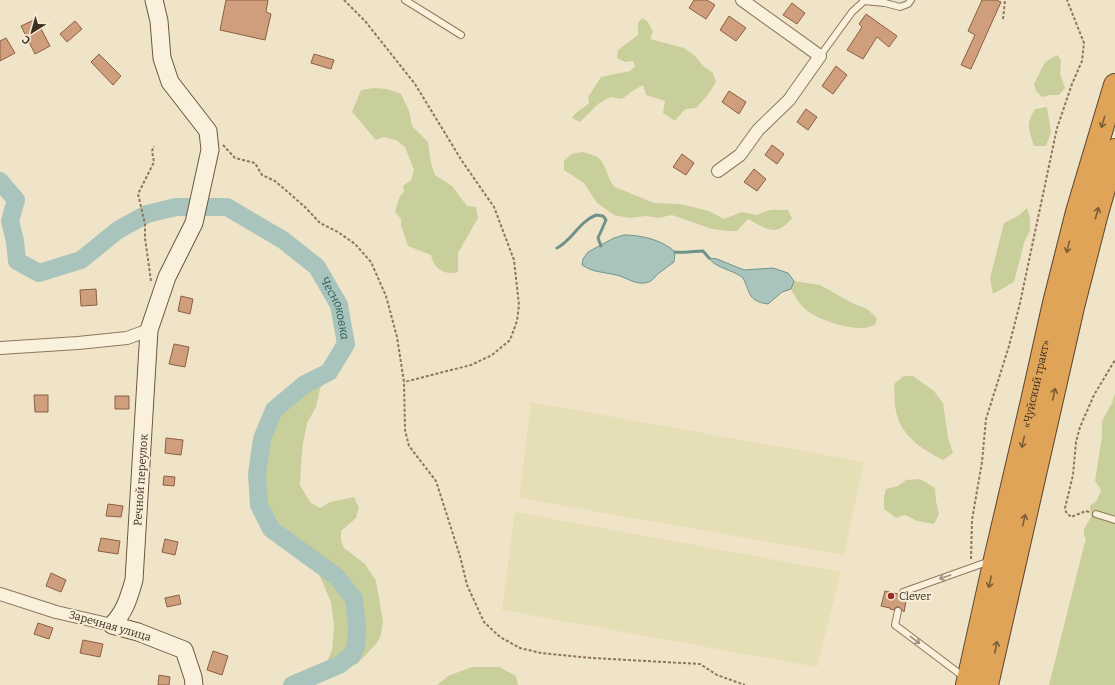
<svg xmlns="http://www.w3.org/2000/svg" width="1115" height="685" font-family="Bitter,serif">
	<rect width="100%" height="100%" fill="#f0e4c8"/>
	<path fill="#e6deb5" d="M 531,402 L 864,462 L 844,555 L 519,498 Z
		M 515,512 L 841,572 L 817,667 L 502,610 Z"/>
	<path fill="#c9cf9b" d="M 642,18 L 648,22 L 653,32 L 650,39 L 684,48 L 695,56 L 703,66 L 713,73 L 716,82 L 707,96 L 696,108 L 685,109 L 675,121 L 663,113 L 665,101 L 646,95 L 643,85 L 634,90 L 622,99 L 610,97 L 598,104 L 580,122 L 572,118 C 576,111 583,109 589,103 L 588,97 L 601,77 L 630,71 L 635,66 L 633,61 L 625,62 L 617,58 L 618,50 L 638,35 L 638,23 Z
		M 1057,55 L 1061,60 L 1060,74 L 1065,88 L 1059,95 L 1050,95 L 1042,97 L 1036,91 L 1034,84 L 1045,62 Z
		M 373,88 L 387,89 L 401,94 L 409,111 L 412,126 L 428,142 L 431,163 L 435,175 L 452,186 L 467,206 L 476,207 L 478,218 L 458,253 L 458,272 C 445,276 433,268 431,255 L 408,246 L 401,226 L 401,219 L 395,212 L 400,196 L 404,192 L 403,186 L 411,180 L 414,170 L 405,147 L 396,140 L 384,137 L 376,140 L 352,112 L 361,90 Z
		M 1047,107 L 1051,133 L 1046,146 L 1034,146 C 1029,129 1025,126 1035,109 Z
		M 582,152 C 586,153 591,154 595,156 C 607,161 606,179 615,187 L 654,203 L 680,204 L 709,211 L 724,219 L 742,212 L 758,215 C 768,208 777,210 788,210 L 792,218 C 776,238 767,229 748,219 L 737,231 L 728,231 L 712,229 L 672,215 L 658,218 L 646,216 L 629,218 L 614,215 L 597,203 L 584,183 L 564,170 L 564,161 L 571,154 Z
		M 1027,208 L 1030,218 L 1030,230 L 1024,243 L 1014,282 L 993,294 L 990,278 L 1004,223 L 1018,216 Z
		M 794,281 L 820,285 L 852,303 L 867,309 L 877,318 L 875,325 C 871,326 867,328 863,328 C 846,329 814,319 803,307 C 798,302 794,295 791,289 Z
		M 329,372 L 320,389 L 316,407 L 307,423 L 303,443 L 301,466 L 300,485 L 310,502 L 320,508 L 330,502 L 354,497 L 359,508 L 356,518 L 341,531 L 341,541 L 344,548 L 365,564 L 376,581 L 383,621 L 381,635 L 376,644 L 357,664 L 323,671 L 332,650 L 334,626 L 331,602 L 312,558 L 271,529 L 259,505 L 257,474 L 262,439 L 274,410 L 305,384 Z
		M 904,376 L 913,376 L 934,391 L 943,403 L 948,438 L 953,453 L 943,460 C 924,450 903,438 897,415 C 894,406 895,394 894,384 Z
		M 1115,393 L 1115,685 L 1049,685 L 1086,538 L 1084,536 L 1084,529 L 1091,517 L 1090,506 L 1097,500 L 1101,490 L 1095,481 L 1102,436 L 1102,421 L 1112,403 Z
		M 920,479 L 935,488 L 936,501 L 939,514 L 934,524 L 917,521 L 905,515 L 896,518 L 884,509 L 884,497 L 886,489 L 898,486 L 906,480 Z
		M 472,667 L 499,667 L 516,676 L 518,685 L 437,685 L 448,676 Z"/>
	<path fill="#a9c4bc" stroke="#6f938a" d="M 624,235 C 641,235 663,240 675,252 L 674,262 C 669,266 664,269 659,273 C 653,278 653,282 644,283 C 636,284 628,279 620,276 C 607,272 593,273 582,265 L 583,259 L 588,252 L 614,238 Z
		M 709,258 L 717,259 L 744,270 L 773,268 L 788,273 L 794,281 L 791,289 L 782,292 L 768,304 C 748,301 751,294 743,278 C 734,270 715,268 709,258 Z"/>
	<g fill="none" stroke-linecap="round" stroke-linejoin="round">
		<path stroke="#6f938a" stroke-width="3" d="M 557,248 C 572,240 579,222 596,215 L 603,216 L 606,220 L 598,238 L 601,246
			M 675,252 C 684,253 693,251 703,251 L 709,258"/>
		<path stroke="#a9c4bc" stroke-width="18" id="s1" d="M 0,181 L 16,200 L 10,221 L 15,241 L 17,261 L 39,273 L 81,260 L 118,230 L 147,214 L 176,207 L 227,207 L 283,240 L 317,267 L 339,305 L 346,344 L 329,372 L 305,384 L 274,410 L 262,439 L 257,474 L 259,505 L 271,529 L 337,577 L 354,599 L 357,629 L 356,646 L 352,655 L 339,665 L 292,685"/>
	</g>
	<path fill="#cf9f7d" stroke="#8d5f41" d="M 226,0 L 268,0 L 266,12 L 271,14 L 265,40 L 220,30 Z
		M 694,0 L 707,0 L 715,5 L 706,19 L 689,8 Z
		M 982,0 L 996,0 L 1001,2 L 971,69 L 961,65 L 975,35 L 968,31 Z
		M 792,3 L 805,13 L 797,24 L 783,15 Z
		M 866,14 L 897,36 L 889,47 L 877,37 L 863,59 L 847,50 L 862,27 L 859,24 Z
		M 729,16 L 746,28 L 736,41 L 720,30 Z
		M 36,19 L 50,46 L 35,54 L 21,26 Z
		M 75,21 L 82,29 L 67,42 L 60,34 Z
		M 6,38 L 15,53 L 0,61 L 0,41 Z
		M 99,54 L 121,76 L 113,85 L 91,62 Z
		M 314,54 L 334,60 L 331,69 L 311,63 Z
		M 836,66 L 847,75 L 833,94 L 822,86 Z
		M 729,91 L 746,102 L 739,114 L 722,102 Z
		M 806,109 L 817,117 L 808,130 L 797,122 Z
		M 772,145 L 784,154 L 777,164 L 765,155 Z
		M 682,154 L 694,163 L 686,175 L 673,167 Z
		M 754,169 L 766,179 L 757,191 L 744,182 Z
		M 96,289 L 97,305 L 81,306 L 80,290 Z
		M 181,296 L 193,299 L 190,314 L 178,311 Z
		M 174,344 L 189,347 L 185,367 L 169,364 Z
		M 34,395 L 48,395 L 48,412 L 35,412 Z
		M 115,396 L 129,396 L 129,409 L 115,409 Z
		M 166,438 L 183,440 L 181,455 L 165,453 Z
		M 164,476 L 175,477 L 174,486 L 163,485 Z
		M 108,504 L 123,506 L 121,517 L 106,516 Z
		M 101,538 L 120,541 L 118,554 L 98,551 Z
		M 165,539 L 178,542 L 175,555 L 162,552 Z
		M 51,573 L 66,580 L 61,592 L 46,586 Z
		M 885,591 L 898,594 L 898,598 L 901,599 L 907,596 L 904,612 L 899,607 L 896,607 L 894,610 L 890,609 L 890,608 L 881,606 Z
		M 179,595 L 181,604 L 167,607 L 165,598 Z
		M 38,623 L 53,628 L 49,639 L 34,634 Z
		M 83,640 L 103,644 L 100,657 L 80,653 Z
		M 213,651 L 228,656 L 222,675 L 207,670 Z
		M 159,675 L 170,677 L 169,685 L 158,685 Z"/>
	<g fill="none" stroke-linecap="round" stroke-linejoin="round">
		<defs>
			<path id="lane" d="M 405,0 L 461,35
				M 820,56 L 852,12 L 864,1 L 885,3 L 900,7 L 908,4 L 911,0
				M 1096,514 L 1115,520
				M 902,595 L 903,592 L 990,561
				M 898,611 L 895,625 L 964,677"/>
			<path id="street" d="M 718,171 L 740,155 L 758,130 L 789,100 L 820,56 L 742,0
				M 0,348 L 78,343 L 127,338 L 149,330
				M 0,594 L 56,612 L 112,625"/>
			<path id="secondary" d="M 154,0 L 159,21 L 162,58 L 170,82 L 208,131 L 210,150 L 194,223 L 167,277 L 149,330 L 134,580 C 129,597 125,612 112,625 L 138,632 L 184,650 L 193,677 L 194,685"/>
			<g id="highway">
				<path id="s2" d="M 967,685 L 995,559 L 1032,401 L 1054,303 L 1077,212 L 1115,85"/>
				<path d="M 987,685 L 1073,307 L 1096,217 L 1115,150"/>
			</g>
		</defs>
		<use href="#lane" stroke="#8d765c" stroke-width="8"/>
		<use href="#street" stroke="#8d765c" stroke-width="14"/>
		<use href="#secondary" stroke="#6f573f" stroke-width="19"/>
		<use href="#highway" stroke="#5b4430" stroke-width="24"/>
		<path stroke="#8d765c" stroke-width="2" stroke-dasharray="3 2" stroke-linecap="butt" d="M 344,0 L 365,21 L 415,84 L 462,161 L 494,207 L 514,260 L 519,305 L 517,321 L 510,340 L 492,355 L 471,365 L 404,382
			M 1003,19 L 1005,0
			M 223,145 L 235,158 L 255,163 L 262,175 L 275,181 L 305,207 L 320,223 L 338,232 L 355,244 L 371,262 L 386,296 L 397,337 L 404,382 L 405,430 L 409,446 L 436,481 L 460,556 L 467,585 L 484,622 L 500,637 L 520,648 L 541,653 L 592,658 L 700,664 L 717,675 L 745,685
			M 151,281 L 145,238 L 145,224 L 138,194 L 154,162 L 152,151 L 154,146
			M 1089,512 L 1086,511 L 1071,517 L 1066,512 L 1065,508 L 1073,475 L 1076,442 L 1080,427 L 1094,395 L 1115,360
			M 971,559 L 972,520 L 982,462 L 986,419 L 1009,346 L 1020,303 L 1057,128 L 1072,84 L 1082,61 L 1084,43 L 1067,0"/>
		<use href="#lane" stroke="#faf1dc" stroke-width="6"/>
		<use href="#street" stroke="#faf1dc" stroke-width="12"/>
		<use href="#secondary" stroke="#faf1dc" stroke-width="17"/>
		<use href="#highway" stroke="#e0a458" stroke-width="22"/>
	</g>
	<defs><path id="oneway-shaft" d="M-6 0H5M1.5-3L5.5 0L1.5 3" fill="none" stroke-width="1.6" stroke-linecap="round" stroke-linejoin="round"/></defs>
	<g stroke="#7e5d36">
		<use href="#oneway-shaft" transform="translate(1103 122) rotate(107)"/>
		<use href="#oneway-shaft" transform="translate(1097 213) rotate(-74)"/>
		<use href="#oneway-shaft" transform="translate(1068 247) rotate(104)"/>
		<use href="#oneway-shaft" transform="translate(1054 394) rotate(-78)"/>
		<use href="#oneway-shaft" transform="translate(1023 442) rotate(103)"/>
		<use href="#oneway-shaft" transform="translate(1024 520) rotate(-77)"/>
		<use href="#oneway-shaft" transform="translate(990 582) rotate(102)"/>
		<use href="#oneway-shaft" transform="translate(996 647) rotate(-78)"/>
	</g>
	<g stroke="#9c907e">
		<use href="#oneway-shaft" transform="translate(945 577) rotate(161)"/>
		<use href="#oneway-shaft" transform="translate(915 640) rotate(37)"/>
	</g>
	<circle fill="#9e2a2b" stroke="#f7eed8" stroke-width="1.5" cx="891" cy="596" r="4"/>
	<g text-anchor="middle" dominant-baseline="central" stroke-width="4" stroke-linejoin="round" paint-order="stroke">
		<g font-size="11" fill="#3d2e20" stroke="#f7eed8">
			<text stroke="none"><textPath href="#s2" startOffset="309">«Чуйский тракт»</textPath></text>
			<text transform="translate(141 480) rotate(-86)">Речной переулок</text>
			<text transform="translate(110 626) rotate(16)">Заречная улица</text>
		</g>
		<g font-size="11" fill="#3d2e20" stroke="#f7eed8" text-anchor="start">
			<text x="899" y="596">Clever</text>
		</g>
		<g font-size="12" font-style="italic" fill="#2f5d5a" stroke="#f7eed8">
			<text stroke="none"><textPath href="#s1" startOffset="472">Чесноковка</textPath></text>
		</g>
	</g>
	<g transform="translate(32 32) rotate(217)" stroke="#f7eed8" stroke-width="3" paint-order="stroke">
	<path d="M0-3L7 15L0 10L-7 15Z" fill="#3d2e20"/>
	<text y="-6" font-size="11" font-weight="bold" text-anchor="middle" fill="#3d2e20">С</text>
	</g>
</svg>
